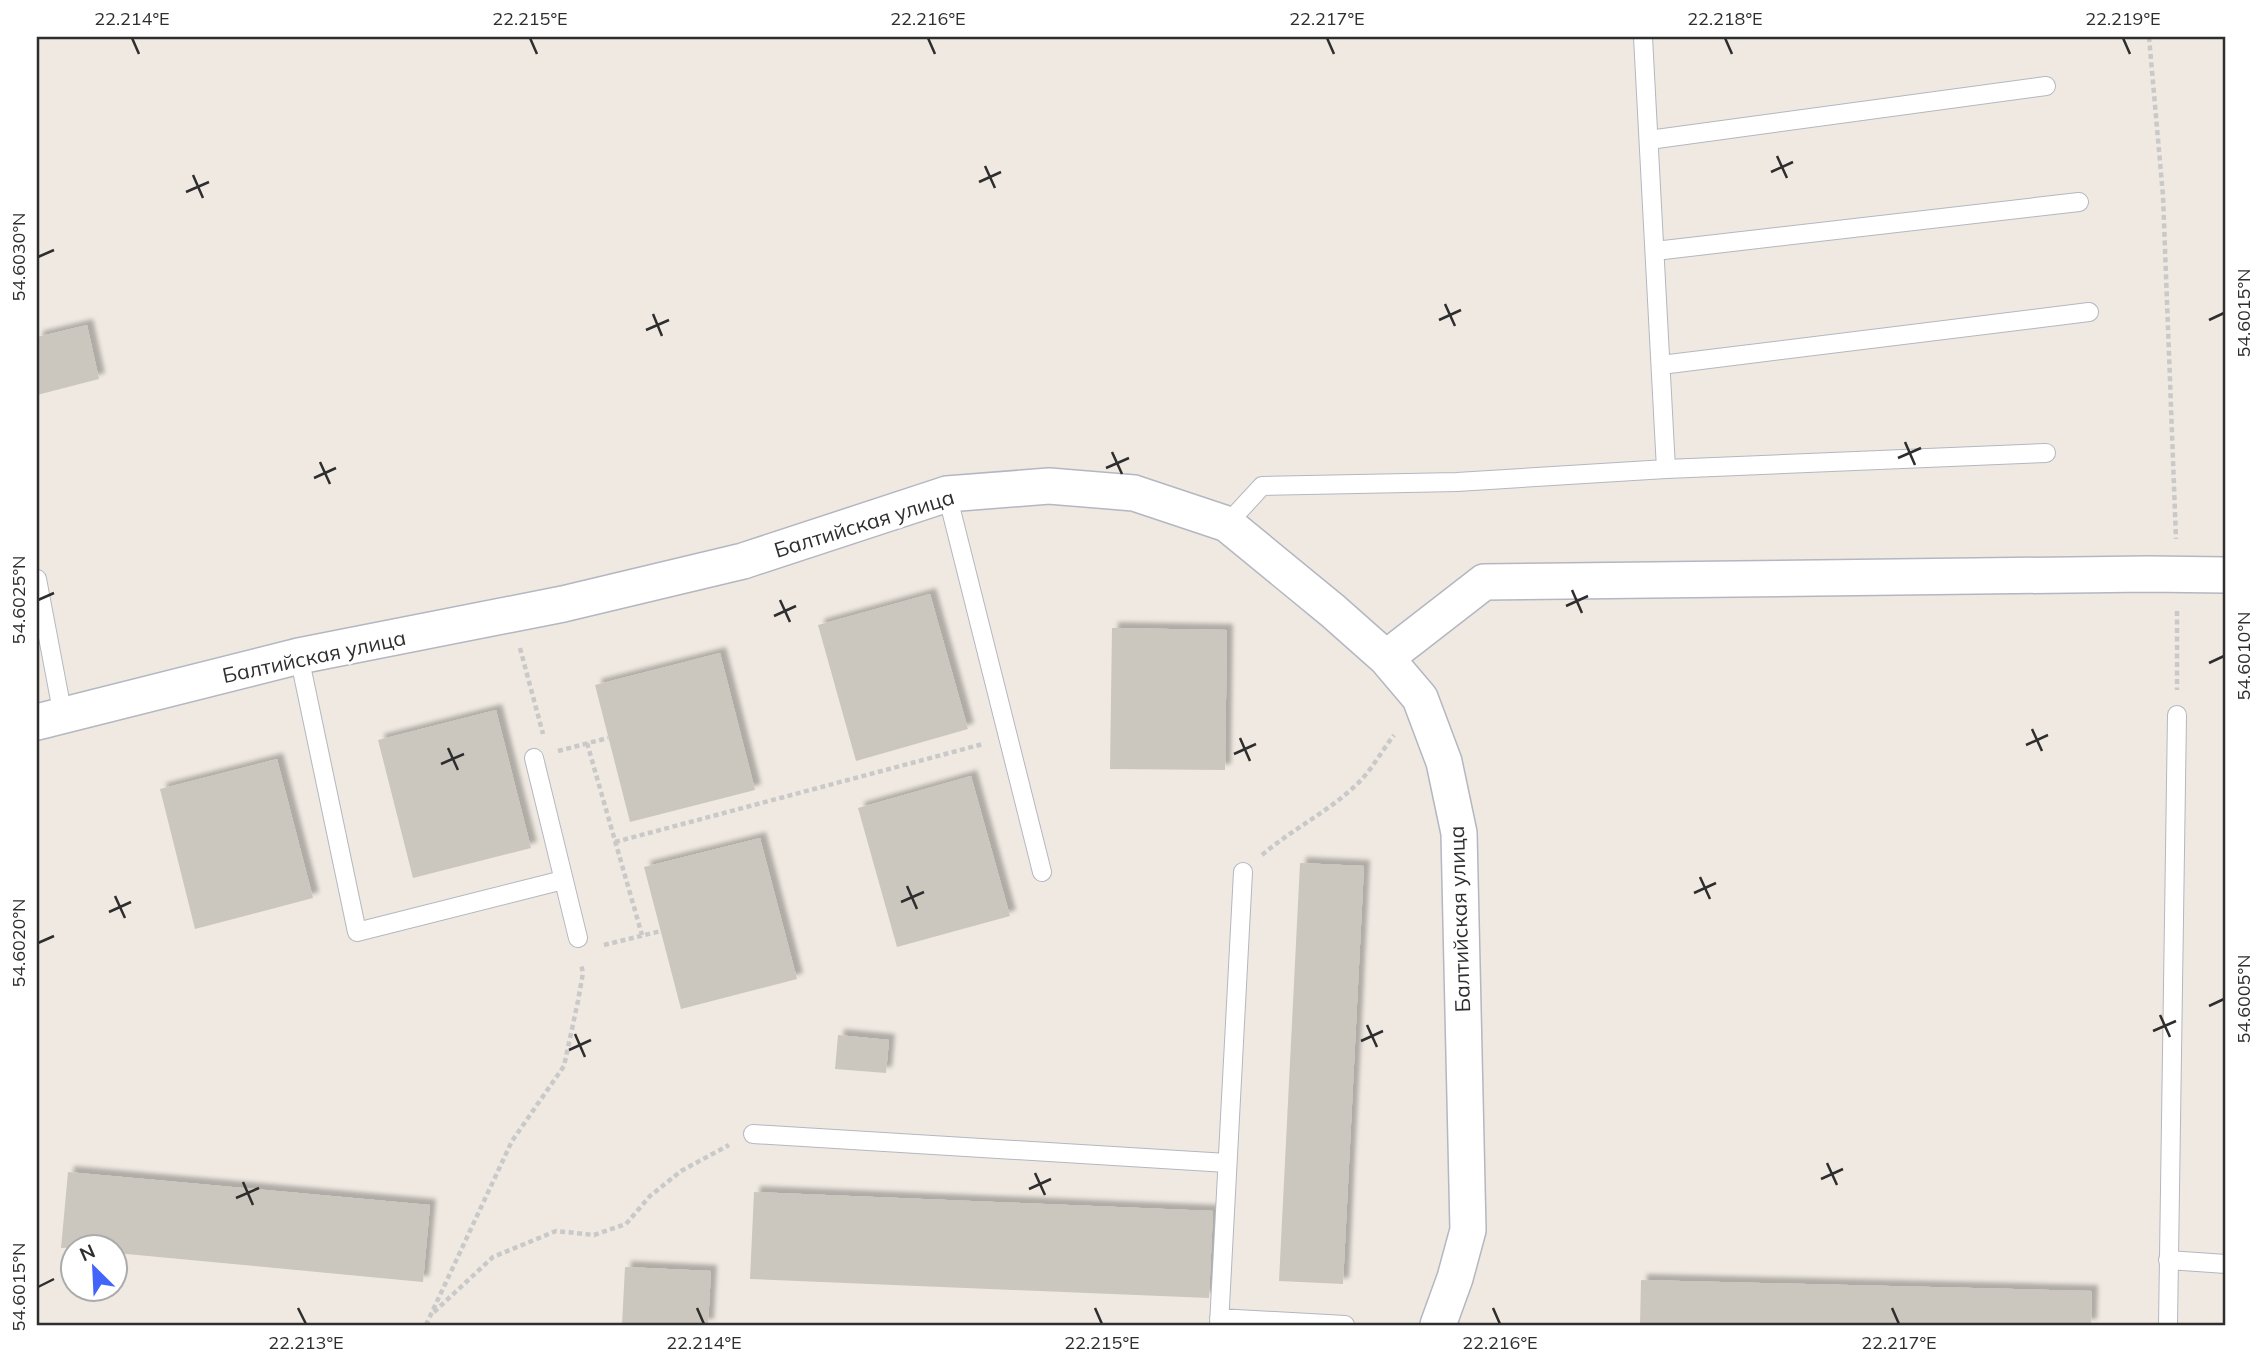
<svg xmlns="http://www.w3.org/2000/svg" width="2263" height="1362" font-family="Mulish,sans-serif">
	<defs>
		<filter id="shadow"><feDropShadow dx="6" dy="-6" stdDeviation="2" flood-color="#0004"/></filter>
	</defs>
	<rect width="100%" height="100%" fill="#efe9e1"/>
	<path fill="#cbc7bf" filter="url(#shadow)" d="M 87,325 L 99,379 L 37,395 L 37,337 Z
		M 930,594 L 968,729 L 856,761 L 818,625 Z
		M 1112,628 L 1227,630 L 1225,770 L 1110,769 Z
		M 720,653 L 755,790 L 630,822 L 595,685 Z
		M 496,710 L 531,848 L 413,878 L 378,740 Z
		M 277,759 L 313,898 L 195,929 L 160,789 Z
		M 971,776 L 1010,916 L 897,947 L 858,808 Z
		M 760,838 L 797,979 L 681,1009 L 644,867 Z
		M 1300,863 L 1364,866 L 1343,1284 L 1279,1281 Z
		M 838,1035 L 889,1040 L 886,1073 L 835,1069 Z
		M 68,1172 L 430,1205 L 423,1282 L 116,1253 L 116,1246 L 61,1248 Z
		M 754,1192 L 1213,1211 L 1209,1298 L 750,1279 Z
		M 625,1267 L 711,1271 L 708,1325 L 622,1325 Z
		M 1641,1280 L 2092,1291 L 2091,1325 L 1640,1325 Z"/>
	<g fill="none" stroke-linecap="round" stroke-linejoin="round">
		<defs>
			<path id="service" d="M 1643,37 L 1666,469
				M 1649,140 L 2046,86
				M 1655,251 L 2079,202
				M 1661,365 L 2089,312
				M 947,494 L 1042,872
				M 1227,524 L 1262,486 L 1457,482 L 1666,469 L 2046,453
				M 37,579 L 63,716
				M 299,656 L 357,932 L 563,880
				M 534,758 L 578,938
				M 753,1134 L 1227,1163
				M 2168,1260 L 2226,1264
				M 1219,1318 L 1345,1325
				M 1219,1325 L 1243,872
				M 2168,1325 L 2177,715"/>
			<path id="minor" d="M 1386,658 L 1484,582 L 2148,574 L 2226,575
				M 37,722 L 299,656 L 563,604 L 743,561 L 947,494 L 1049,486 L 1134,493 L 1227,524 L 1333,611 L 1386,658 L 1420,698 L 1444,762 L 1459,833 L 1468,1230 L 1455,1278 L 1438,1325"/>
		</defs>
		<use href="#service" stroke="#b4b7c1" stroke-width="20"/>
		<use href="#minor" stroke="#b4b7c1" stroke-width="38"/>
		<path stroke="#c9c9c9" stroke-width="4.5" stroke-dasharray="5 3.5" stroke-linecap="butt" d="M 2149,37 L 2163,196 L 2176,539
			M 2177,611 L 2177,690
			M 520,648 L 543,734
			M 587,743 L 642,935
			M 558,751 L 608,738
			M 615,842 L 983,744
			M 1262,855 C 1291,830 1326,813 1354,787 C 1370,773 1381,752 1394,735
			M 604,945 L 661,931
			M 434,1312 L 493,1257 L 556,1231 L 594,1235 L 626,1224 L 650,1196 L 681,1171 L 729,1145
			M 426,1325 L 512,1141 L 564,1066 L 578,1001 L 583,973 L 581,964"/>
		<use href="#service" stroke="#fff" stroke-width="18"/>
		<use href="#minor" stroke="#fff" stroke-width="35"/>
	</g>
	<path fill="none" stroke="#2e2e2e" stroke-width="2.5" d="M 132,38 L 139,54M 530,38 L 537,54M 928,38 L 935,54M 1327,38 L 1334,54M 1725,38 L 1732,54M 2123,38 L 2130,54M 1777,156 L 1787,178M 985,166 L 995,188M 1771,172 L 1793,162M 193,175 L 203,198M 979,182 L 1001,172M 186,192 L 209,182M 38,257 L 54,250M 1445,304 L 1455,326M 653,314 L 662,336M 1439,320 L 1461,310M 2209,320 L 2224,313M 646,330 L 669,320M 1905,442 L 1915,465M 1112,452 L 1122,474M 1898,458 L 1921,448M 320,462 L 330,484M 1106,468 L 1129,458M 314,478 L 336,468M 1572,590 L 1582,613M 38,600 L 54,593M 780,600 L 790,622M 1566,606 L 1588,596M 774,616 L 796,606M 2209,663 L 2224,656M 2032,729 L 2042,751M 1240,738 L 1250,761M 2026,745 L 2048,735M 448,748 L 458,770M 1234,754 L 1256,744M 441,764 L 464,754M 1700,877 L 1710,899M 907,886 L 917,909M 1694,893 L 1716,883M 115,896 L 125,918M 901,902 L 924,892M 109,912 L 131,902M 38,943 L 54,936M 2209,1006 L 2224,999M 2160,1015 L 2170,1037M 1367,1025 L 1377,1047M 2153,1031 L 2176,1021M 575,1034 L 585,1057M 1361,1041 L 1383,1031M 569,1050 L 591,1040M 1827,1163 L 1837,1185M 1035,1173 L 1045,1195M 1821,1179 L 1843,1169M 243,1182 L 253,1205M 1029,1189 L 1051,1179M 236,1198 L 259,1188M 38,1287 L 54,1279M 298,1308 L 306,1324M 697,1308 L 704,1324M 1095,1308 L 1102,1324M 1493,1308 L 1500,1324M 1892,1308 L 1899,1324"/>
	<g text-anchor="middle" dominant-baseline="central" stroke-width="6" stroke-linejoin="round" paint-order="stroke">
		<g font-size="21" fill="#2e2e2e" stroke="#fff">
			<text transform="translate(864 523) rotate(-17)">Балтийская улица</text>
			<text transform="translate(314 656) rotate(-12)">Балтийская улица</text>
			<text transform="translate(1459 919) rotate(-92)">Балтийская улица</text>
		</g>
	</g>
	<rect width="2263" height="1362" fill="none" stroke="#ffffff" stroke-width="77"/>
	<g transform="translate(94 1268) rotate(336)"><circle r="33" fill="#ffffff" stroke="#ababab" stroke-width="2"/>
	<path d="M0-5L12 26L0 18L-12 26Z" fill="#4264fb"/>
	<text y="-10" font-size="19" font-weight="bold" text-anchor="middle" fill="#2e2e2e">N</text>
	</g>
	<rect x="38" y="38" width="2186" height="1286" fill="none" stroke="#2e2e2e" stroke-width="2.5"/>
	<g font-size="18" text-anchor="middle" fill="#2e2e2e">
		<text x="132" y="25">22.214°E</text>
		<text x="530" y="25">22.215°E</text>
		<text x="928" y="25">22.216°E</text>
		<text x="1327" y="25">22.217°E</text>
		<text x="1725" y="25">22.218°E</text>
		<text x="2123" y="25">22.219°E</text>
		<text transform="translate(19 257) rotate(-90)" y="6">54.6030°N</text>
		<text transform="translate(2244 313) rotate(-90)" y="6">54.6015°N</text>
		<text transform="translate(19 600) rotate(-90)" y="6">54.6025°N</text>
		<text transform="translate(2244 656) rotate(-90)" y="6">54.6010°N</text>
		<text transform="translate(19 943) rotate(-90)" y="6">54.6020°N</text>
		<text transform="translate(2244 999) rotate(-90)" y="6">54.6005°N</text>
		<text transform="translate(19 1287) rotate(-90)" y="6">54.6015°N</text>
		<text x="306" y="1349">22.213°E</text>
		<text x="704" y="1349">22.214°E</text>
		<text x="1102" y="1349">22.215°E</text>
		<text x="1500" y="1349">22.216°E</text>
		<text x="1899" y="1349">22.217°E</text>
	</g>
</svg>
